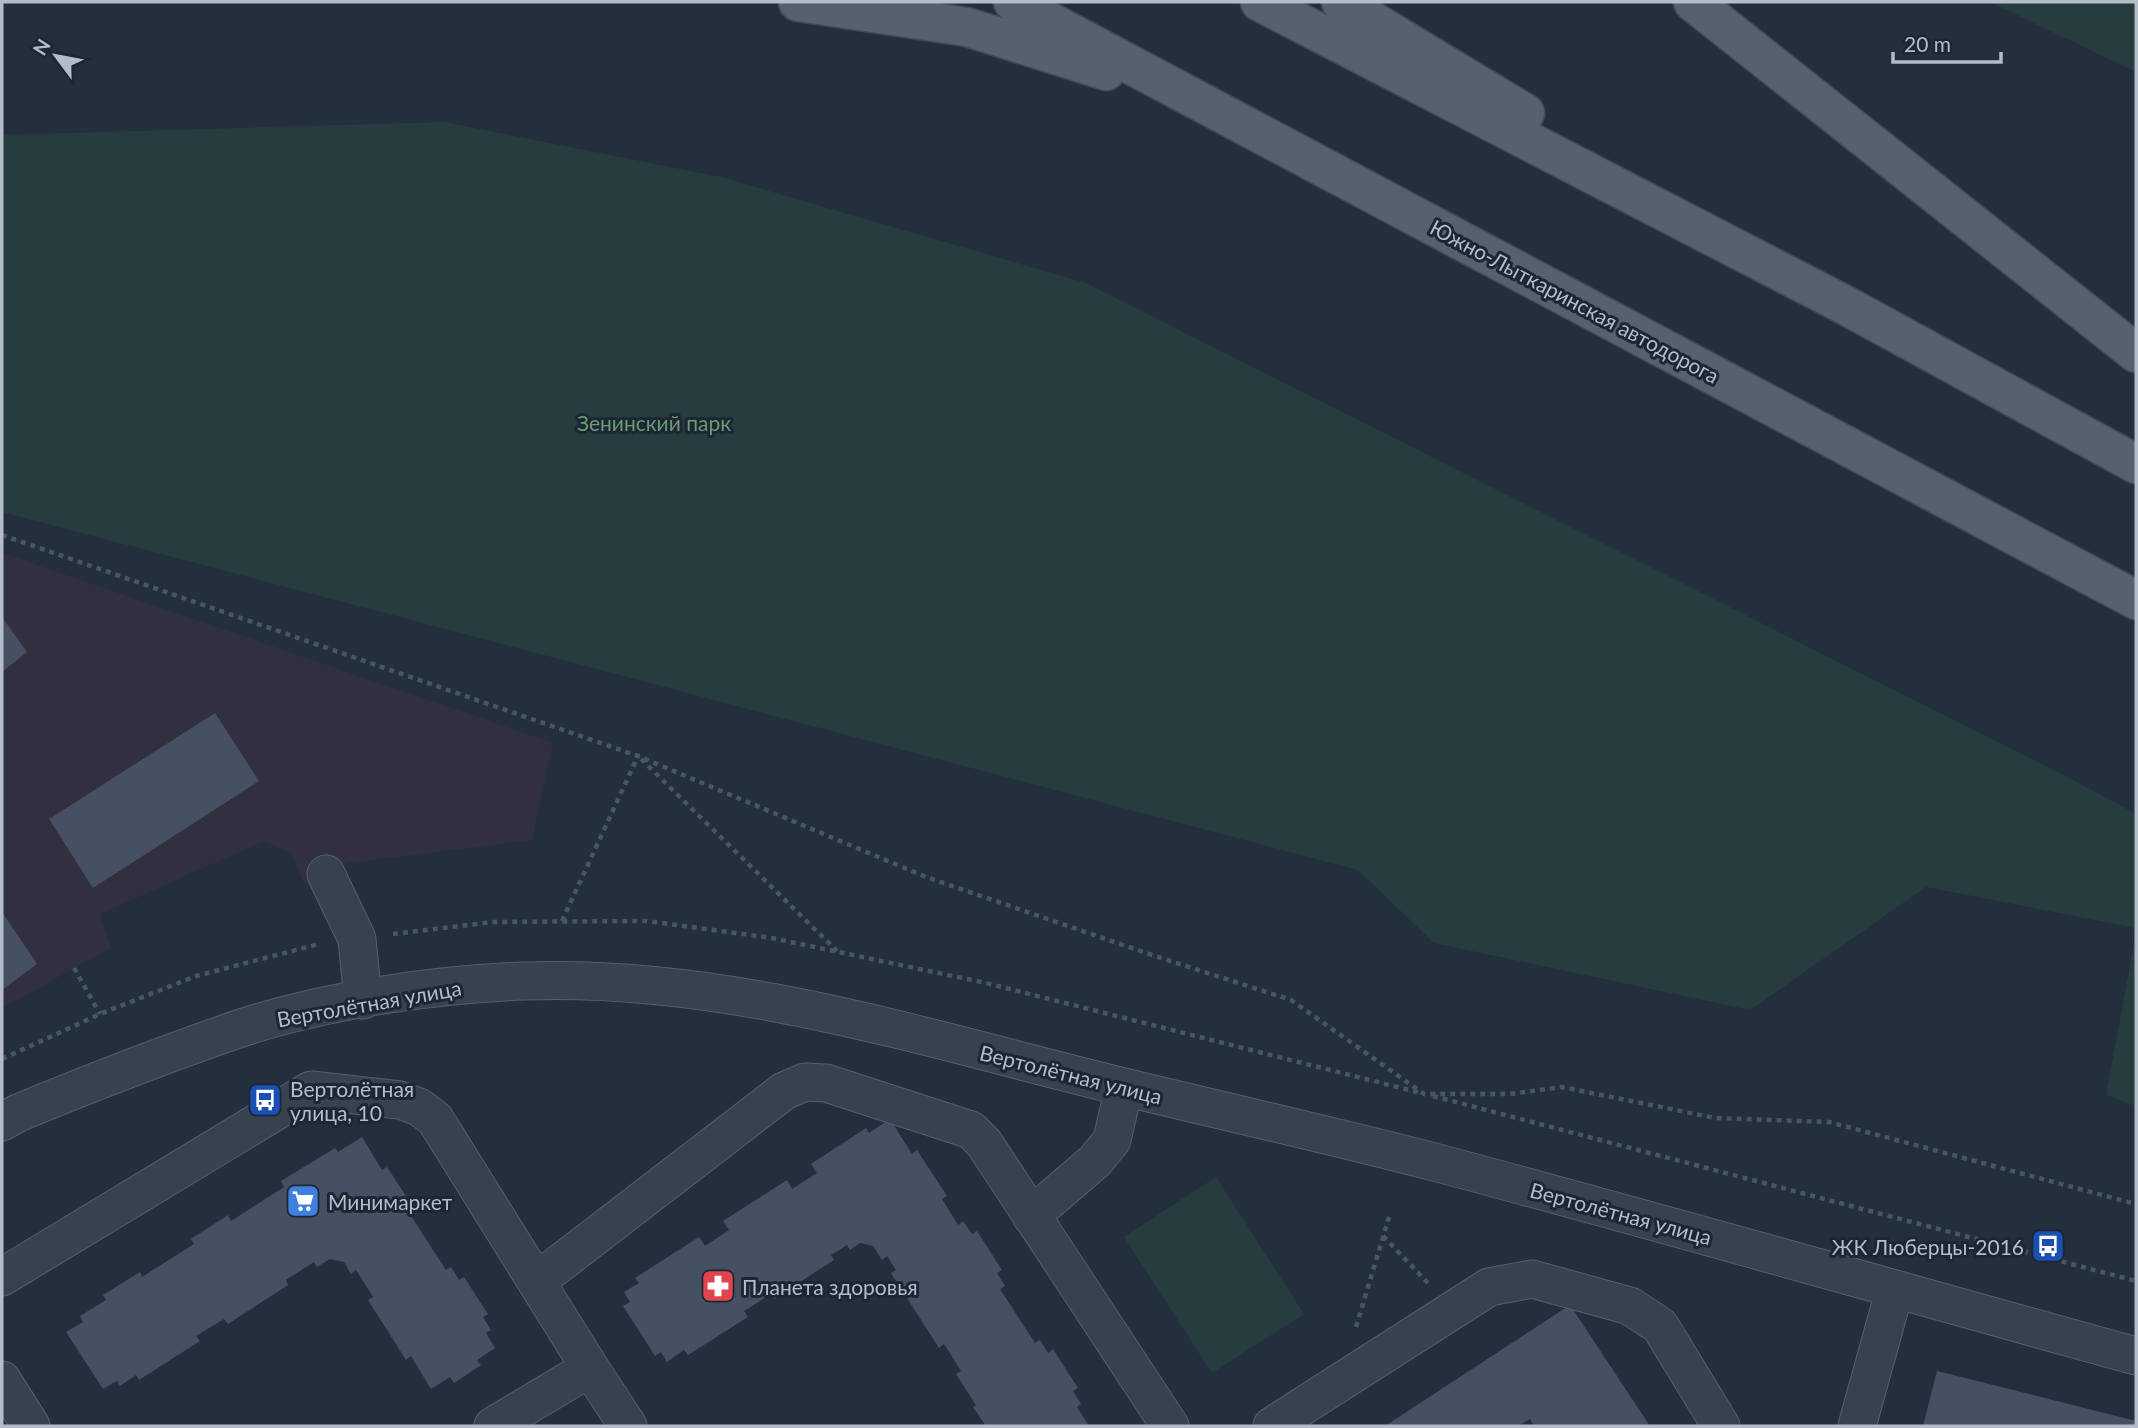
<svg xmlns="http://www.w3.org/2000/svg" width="2138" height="1428" font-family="Lato,sans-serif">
	<rect width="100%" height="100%" fill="#242f3e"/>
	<path fill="#32303f" d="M 2,553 L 553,743 L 532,840 L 348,863 L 304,884 L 292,854 L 264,841 L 100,914 L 111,948 L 2,1008 Z"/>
	<path fill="#263c3f" d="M 1990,2 L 2136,2 L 2136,72 Z
		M 444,122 L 721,177 L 1086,283 L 2073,780 L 2136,814 L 2136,928 L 1926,887 L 1750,1010 L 1434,943 L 1358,870 L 2,512 L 2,135 Z
		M 2136,933 L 2136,1106 L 2106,1095 Z
		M 1216,1177 L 1304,1314 L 1212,1373 L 1124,1237 Z"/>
	<path fill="#455162" d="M 2,617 L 27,652 L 2,672 Z
		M 215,713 L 259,781 L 93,888 L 49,819 Z
		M 2,912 L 37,964 L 2,990 Z
		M 890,1119 L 912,1154 L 917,1150 L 947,1196 L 942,1199 L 958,1225 L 963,1221 L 972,1234 L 977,1231 L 1002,1270 L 997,1273 L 1005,1286 L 1000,1289 L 1035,1343 L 1040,1340 L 1048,1353 L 1053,1349 L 1078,1388 L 1073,1391 L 1081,1404 L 1077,1407 L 1089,1426 L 986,1426 L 973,1407 L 976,1405 L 956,1374 L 961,1371 L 944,1344 L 939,1348 L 891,1273 L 896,1270 L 887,1256 L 882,1260 L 873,1246 L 860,1243 L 850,1250 L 847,1245 L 831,1255 L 834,1260 L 774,1299 L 771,1294 L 744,1311 L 748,1317 L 688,1355 L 684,1350 L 667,1362 L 661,1352 L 655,1356 L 623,1306 L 630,1302 L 624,1292 L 639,1283 L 635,1278 L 699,1237 L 705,1246 L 729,1230 L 723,1221 L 787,1180 L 792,1189 L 817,1173 L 811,1164 L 866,1128 L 869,1133 Z
		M 362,1137 L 382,1170 L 387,1167 L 417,1213 L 411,1216 L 446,1270 L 451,1267 L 459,1280 L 464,1277 L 488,1314 L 483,1317 L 491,1330 L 486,1333 L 495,1348 L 477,1360 L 481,1365 L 454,1383 L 450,1377 L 431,1389 L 411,1356 L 406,1360 L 368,1300 L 373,1297 L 356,1270 L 351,1274 L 344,1262 L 330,1259 L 317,1267 L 314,1262 L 286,1280 L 288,1285 L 228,1324 L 224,1319 L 196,1336 L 200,1341 L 139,1380 L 136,1375 L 120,1386 L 117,1381 L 103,1389 L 66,1332 L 83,1322 L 80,1316 L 106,1300 L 103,1295 L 140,1272 L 142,1277 L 194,1244 L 191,1239 L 228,1215 L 231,1221 L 284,1187 L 281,1181 L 335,1148 L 338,1152 Z
		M 1570,1305 L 1650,1426 L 1534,1426 L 1530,1419 L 1518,1426 L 1385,1426 Z
		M 1937,1371 L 2136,1421 L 2136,1426 L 1923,1426 Z"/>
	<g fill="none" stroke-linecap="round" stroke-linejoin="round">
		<defs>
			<path id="minor" d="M 326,874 L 357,939 L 363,1000
				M 2,1122 L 18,1113 C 93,1082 168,1053 244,1027 C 328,1000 437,984 525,981 C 732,974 930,1040 1128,1088 C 1231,1113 1335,1136 1438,1163 C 1671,1225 1903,1292 2136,1356
				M 1031,1216 L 1095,1161 L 1112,1140 L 1124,1087
				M 2,1277 L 311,1090 L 400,1100 L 419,1107 L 435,1119 L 590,1368 L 493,1426
				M 537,1281 L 784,1091 L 805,1082 L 826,1083 L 971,1130 L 984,1143 L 1170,1426
				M 590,1368 L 628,1426
				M 2,1380 L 31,1426
				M 1272,1426 L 1489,1287 L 1532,1279 L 1630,1306 L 1660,1326 L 1721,1426
				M 1857,1426 L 1895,1289"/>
			<path id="major" d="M 798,2 L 967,27 L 1106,71
				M 1013,2 L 2136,600
				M 1260,2 L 1845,305 L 2136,464
				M 1341,2 L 1525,113
				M 1693,2 L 2136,353"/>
		</defs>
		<use href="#minor" stroke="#565f6c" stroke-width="39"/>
		<use href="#major" stroke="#414a57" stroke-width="41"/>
		<path stroke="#44595c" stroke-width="4.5" stroke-dasharray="5 5" stroke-linecap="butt" d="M 2,535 L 638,756 L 926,877 L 1155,956 L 1291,1000 L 1424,1094 L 1510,1094 L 1562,1087 L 1715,1118 L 1829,1122 L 2136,1204
			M 641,759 L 837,951
			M 562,921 L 638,756
			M 393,934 L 493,922 L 647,921 L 772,938 L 986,983 L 1421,1093
			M 74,968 L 100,1014
			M 2,1059 L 100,1014 L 196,976 L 319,944
			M 1433,1096 L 2136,1281
			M 1383,1236 L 1428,1283
			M 1356,1327 L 1389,1217"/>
		<use href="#minor" stroke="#38414e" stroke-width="37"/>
		<use href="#major" stroke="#56606e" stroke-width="38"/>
	</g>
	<defs>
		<symbol id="bus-square" viewBox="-11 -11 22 22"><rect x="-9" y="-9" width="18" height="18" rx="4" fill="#1a4fb4" stroke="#1d2633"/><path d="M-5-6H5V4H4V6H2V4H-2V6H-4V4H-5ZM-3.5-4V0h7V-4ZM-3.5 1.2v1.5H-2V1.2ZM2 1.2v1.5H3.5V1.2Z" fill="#fff"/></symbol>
		<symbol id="supermarket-square" viewBox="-11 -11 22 22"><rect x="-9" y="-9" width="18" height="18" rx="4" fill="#3f7fe0" stroke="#1d2633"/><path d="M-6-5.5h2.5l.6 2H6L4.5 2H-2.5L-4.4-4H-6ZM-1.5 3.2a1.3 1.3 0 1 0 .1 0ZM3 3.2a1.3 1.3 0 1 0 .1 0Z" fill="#fff"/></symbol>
		<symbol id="pharmacy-square" viewBox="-11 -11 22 22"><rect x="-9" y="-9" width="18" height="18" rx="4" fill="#e0444e" stroke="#1d2633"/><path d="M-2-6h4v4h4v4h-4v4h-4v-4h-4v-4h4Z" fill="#fff"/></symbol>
	</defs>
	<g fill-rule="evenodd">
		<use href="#bus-square" x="246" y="1081" width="38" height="38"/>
		<use href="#supermarket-square" x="284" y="1182" width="38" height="38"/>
		<use href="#bus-square" x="2029" y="1227" width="38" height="38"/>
		<use href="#pharmacy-square" x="699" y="1267" width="38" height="38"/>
	</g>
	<g text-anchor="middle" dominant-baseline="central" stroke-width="6" stroke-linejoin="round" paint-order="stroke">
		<g font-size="21" fill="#b4bcc9" stroke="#1d2633">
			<text transform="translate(1575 301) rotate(28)">Южно-Лыткаринская автодорога</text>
			<text transform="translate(369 1003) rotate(-10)">Вертолётная улица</text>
			<text transform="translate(1071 1074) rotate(14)">Вертолётная улица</text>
			<text transform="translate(1621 1213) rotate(15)">Вертолётная улица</text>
		</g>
		<g font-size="21" fill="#6b9a76" stroke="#1d2633">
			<text x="654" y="422">Зенинский парк</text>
		</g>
		<g font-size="21" fill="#b4bcc9" stroke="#1d2633" text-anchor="start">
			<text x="290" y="1088">Вертолётная<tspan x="290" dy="24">улица, 10</tspan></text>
			<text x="328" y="1201">Минимаркет</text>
			<text x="2024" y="1246" text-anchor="end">ЖК Люберцы-2016</text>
			<text x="742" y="1286">Планета здоровья</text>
		</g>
	</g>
	<rect width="2138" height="1428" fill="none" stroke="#b4bcc9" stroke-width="7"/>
	<g transform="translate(56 56) rotate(302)" stroke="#1d2633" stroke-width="5" paint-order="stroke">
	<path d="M0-5L12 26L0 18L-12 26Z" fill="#b4bcc9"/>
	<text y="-10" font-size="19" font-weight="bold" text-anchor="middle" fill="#b4bcc9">N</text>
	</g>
	<path d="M1893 52v10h108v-10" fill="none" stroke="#b4bcc9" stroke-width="3.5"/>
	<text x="1904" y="52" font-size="21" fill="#b4bcc9" stroke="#1d2633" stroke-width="5" paint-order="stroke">20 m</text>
</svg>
